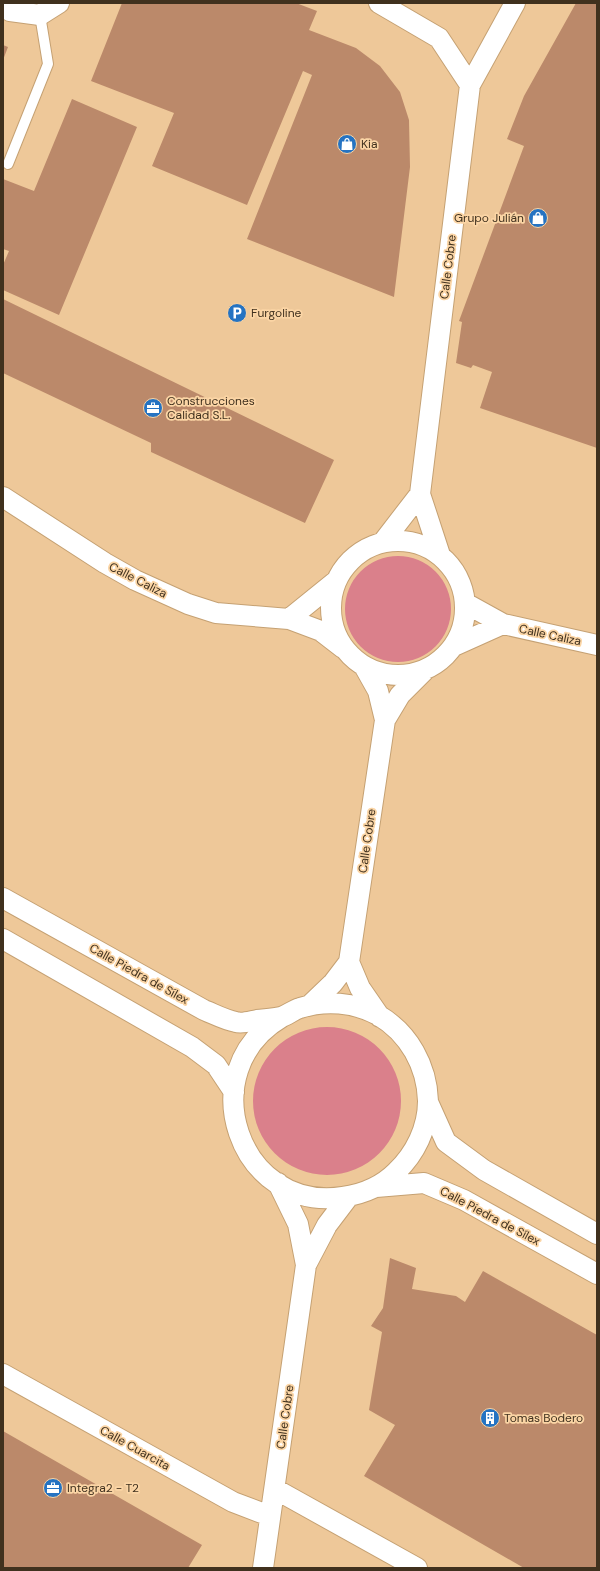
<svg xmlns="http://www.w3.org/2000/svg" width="600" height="1571" font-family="'DM Sans',sans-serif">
	<rect width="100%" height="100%" fill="#eec899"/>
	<path fill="#da808b" d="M345 609a53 53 0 1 1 106 0a53 53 0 1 1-106 0Z
		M253 1101a74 74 0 1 1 148 0a74 74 0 1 1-148 0Z"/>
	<path fill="#bb896a" d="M 122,3 L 296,3 L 317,11 L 309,30 L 356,48 L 380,66 L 400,92 L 409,120 L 410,167 L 394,297 L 247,239 L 312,75 L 303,71 L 247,205 L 152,166 L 174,113 L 91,81 Z
		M 576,3 L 597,3 L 597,448 L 480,408 L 492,372 L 473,365 L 471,368 L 456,363 L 462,322 L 459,321 L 524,146 L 507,139 L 524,96 Z
		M 3,45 L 8,47 L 3,60 Z
		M 72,99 L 137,127 L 59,315 L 3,290 L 3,265 L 9,251 L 3,249 L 3,179 L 34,191 Z
		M 3,299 L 334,460 L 305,523 L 151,452 L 151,443 L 3,373 Z
		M 390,1258 L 416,1268 L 412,1289 L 456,1296 L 465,1302 L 483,1271 L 597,1335 L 597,1568 L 524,1568 L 364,1476 L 395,1425 L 369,1410 L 382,1332 L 371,1326 L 383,1308 Z
		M 3,1431 L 202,1545 L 188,1568 L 3,1568 Z"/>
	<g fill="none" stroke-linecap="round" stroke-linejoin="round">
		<defs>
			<path id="service" d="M 8,164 L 48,64 L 40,15"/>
			<path id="minor" d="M 379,3 L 439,38 L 470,85
				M 3,6 L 10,11 L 40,15 L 59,3
				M 3,497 L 105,563 L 135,580 L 188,604 L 216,613 L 289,619 L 321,631 L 343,648
				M331 608a67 67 0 1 1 134 0a67 67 0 1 1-134 0Z
				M 383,542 L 420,494
				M 440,555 L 420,494 L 470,85 L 515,3
				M 465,603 L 503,624 L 597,645
				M 289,619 L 336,581
				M 454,646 L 503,624
				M 364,666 L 378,691 L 385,720
				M 3,898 L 204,1010 C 214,1014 225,1020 236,1022 C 242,1024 251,1021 257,1020 C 265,1019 273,1019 281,1017 C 288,1015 293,1010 300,1008 C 325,1000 354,1002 378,1015 C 409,1033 427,1066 428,1101 C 428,1128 415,1154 396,1172 C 382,1186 363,1194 343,1197 C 239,1213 190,1071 282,1017
				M 3,939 L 192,1047 L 216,1065 L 234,1092
				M 349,962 L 360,988 L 380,1017
				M 309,1006 L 333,983 L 349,962 L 385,720 L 400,695 L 424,671
				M 428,1102 L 446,1142 L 484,1170 L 597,1234
				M 376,1187 L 424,1183 L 464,1200 L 597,1274
				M 306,1265 L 327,1225 L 349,1196
				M 3,1374 L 233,1502 L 270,1516
				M 275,1489 L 417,1568
				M 263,1568 L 306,1265 L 298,1224 L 278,1183"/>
		</defs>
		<use href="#service" stroke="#c5a173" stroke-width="12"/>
		<use href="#minor" stroke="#c5a173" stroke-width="22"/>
		<use href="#service" stroke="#fff" stroke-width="10"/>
		<use href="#minor" stroke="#fff" stroke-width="20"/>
	</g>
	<defs>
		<symbol id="shop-disc" viewBox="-11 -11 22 22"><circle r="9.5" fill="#2573c2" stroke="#fbd5a5"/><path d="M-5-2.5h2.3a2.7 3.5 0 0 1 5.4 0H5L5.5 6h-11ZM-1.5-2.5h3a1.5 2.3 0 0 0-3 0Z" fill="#fff"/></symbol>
		<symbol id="parking-disc" viewBox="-11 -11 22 22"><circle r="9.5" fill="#2573c2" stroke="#fbd5a5"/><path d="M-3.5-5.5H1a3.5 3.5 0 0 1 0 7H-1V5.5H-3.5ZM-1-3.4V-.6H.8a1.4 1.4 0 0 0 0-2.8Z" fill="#fff"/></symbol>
		<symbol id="office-disc" viewBox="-11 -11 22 22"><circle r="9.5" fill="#2573c2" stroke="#fbd5a5"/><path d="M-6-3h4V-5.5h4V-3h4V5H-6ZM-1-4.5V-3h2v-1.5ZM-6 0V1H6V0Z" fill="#fff"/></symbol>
		<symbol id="building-disc" viewBox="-11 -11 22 22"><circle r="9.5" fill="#2573c2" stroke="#fbd5a5"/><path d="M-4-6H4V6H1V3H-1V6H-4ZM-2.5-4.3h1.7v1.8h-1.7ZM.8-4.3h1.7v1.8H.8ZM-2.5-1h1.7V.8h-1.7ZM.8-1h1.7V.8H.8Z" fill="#fff"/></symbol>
	</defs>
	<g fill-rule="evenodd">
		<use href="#shop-disc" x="336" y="133" width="22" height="22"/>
		<use href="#shop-disc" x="527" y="207" width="22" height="22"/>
		<use href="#parking-disc" x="226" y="302" width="22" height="22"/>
		<use href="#office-disc" x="142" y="397" width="22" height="22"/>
		<use href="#building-disc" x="479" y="1407" width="22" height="22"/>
		<use href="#office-disc" x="42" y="1477" width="22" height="22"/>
	</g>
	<g text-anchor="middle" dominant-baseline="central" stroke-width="3.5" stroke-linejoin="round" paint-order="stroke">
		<g font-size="12" fill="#40311e" stroke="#fbd5a5" text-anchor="start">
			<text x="361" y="144">Kia</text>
			<text x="524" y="218" text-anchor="end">Grupo Julián</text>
			<text x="251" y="313">Furgoline</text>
			<text x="167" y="401">Construcciones<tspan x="167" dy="14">Calidad S.L.</tspan></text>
			<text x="504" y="1418">Tomas Bodero</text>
			<text x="67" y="1488">Integra2 - T2</text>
		</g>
		<g font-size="12" fill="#40311e" stroke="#fbd5a5">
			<text transform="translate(448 267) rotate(-83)">Calle Cobre</text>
			<text transform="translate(138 580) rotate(27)">Calle Caliza</text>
			<text transform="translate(550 635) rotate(12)">Calle Caliza</text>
			<text transform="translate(367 841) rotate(-82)">Calle Cobre</text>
			<text transform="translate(139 974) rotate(29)">Calle Piedra de Sílex</text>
			<text transform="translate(490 1216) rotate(28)">Calle Piedra de Sílex</text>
			<text transform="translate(285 1417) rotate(-82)">Calle Cobre</text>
			<text transform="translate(135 1448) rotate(29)">Calle Cuarcita</text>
		</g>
	</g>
	<rect width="600" height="1571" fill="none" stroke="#40311e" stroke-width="8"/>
</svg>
